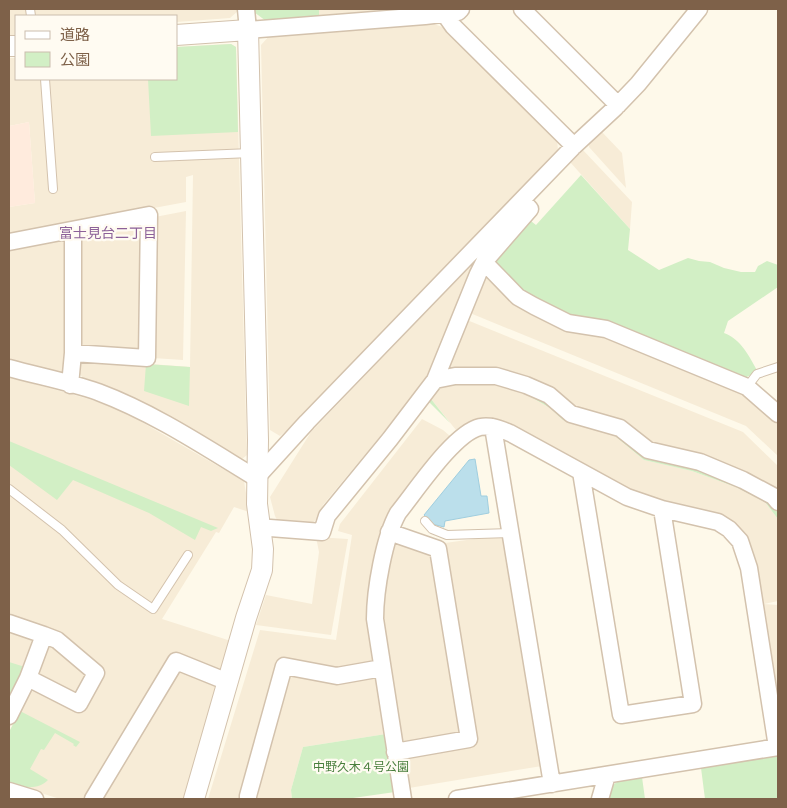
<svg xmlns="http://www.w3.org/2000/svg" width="787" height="808" font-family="Overpass,'Noto Sans JP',sans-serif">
	<rect width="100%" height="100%" fill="#fef9ea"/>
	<path fill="#f7ecd7" d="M 9,9 L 238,9 L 238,11 L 230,18 L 176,22 L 176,16 L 16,16 L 16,35 L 9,35 Z
		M 254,9 L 418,9 L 266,21 Z
		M 434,24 L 445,28 L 557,139 L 558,151 L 300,419 L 280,436 L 270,430 L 261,45 L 270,35 Z
		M 231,44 L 236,47 L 247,455 L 242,459 L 147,405 L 106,387 L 84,380 L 80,374 L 80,363 L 85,359 L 190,367 L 193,175 L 186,177 L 186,202 L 9,235 L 9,207 L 35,203 L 29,122 L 9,126 L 9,58 L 16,58 L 16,79 L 176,79 L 176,47 Z
		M 601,131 L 622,153 L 626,188 L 589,147 L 589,143 Z
		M 582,149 L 632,202 L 630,229 L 570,162 Z
		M 186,211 L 183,360 L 153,358 L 155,217 Z
		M 136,225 L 141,229 L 140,346 L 135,350 L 84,346 L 80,342 L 82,239 L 87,233 Z
		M 61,240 L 66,245 L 66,369 L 60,374 L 9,359 L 9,251 L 11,248 Z
		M 478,258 L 426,381 L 323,505 L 319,517 L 311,524 L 277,520 L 275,516 L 270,497 L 311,432 Z
		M 486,273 L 606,337 L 743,392 L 778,421 L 778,456 L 746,426 L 470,313 Z
		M 467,320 L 743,432 L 778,466 L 778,492 L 649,444 L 579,409 L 462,368 L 446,369 Z
		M 9,377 L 89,399 L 117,409 L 133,417 L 244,481 L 249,512 L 234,507 L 219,533 L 216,532 L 162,619 L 231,641 L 223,668 L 216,671 L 173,654 L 86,799 L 60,799 L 9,783 L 9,732 L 29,693 L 35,690 L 81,712 L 105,672 L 59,633 L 9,616 Z
		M 457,385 L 498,385 L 524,393 L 550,408 L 563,420 L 615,436 L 644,460 L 692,471 L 736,487 L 765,502 L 778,519 L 778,601 L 764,604 L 778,605 L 778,707 L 755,563 L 747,539 L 740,529 L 724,516 L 663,502 L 629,490 L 505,422 L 495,419 L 476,421 L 466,424 L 456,430 L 431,399 L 441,387 Z
		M 422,419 L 443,430 L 450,436 L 384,522 L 368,608 L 374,657 L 369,665 L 336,669 L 280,658 L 241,799 L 208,799 L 260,630 L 336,640 L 352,535 L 338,531 L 340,524 Z
		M 503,535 L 542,766 L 409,788 L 405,762 L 409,756 L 476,745 L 445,543 Z
		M 316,537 L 348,539 L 331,635 L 256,625 L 266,595 L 312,604 L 319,552 Z
		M 399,542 L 429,552 L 434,558 L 461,728 L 457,735 L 408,744 L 401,739 L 383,619 L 383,600 L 393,546 Z
		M 9,631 L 30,639 L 33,644 L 25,667 L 9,699 Z
		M 54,644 L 86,672 L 87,677 L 78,693 L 70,694 L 41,679 L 38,671 L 47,648 Z
		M 182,670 L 215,683 L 218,690 L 186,799 L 100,799 L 176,672 Z
		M 294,674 L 371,676 L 377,681 L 386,734 L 303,747 L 291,790 L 292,799 L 255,799 L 287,678 Z"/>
	<path fill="#ffebdd" d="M 29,122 L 35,203 L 9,207 L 9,126 Z"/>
	<path fill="#d2efc5" d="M 254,9 L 319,9 L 319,16 L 266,21 L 254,12 Z
		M 231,44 L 236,47 L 238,132 L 151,136 L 148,79 L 176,79 L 176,47 Z
		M 581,175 L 630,229 L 628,250 L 659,270 L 688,258 L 699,261 L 710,262 L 724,268 L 741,272 L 755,272 L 758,266 L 767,261 L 778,265 L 778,287 L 728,321 L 724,333 C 741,339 749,356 758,372 L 742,379 L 570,319 L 521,293 L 494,264 L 495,259 L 527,218 L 536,225 Z
		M 146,364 L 190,367 L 189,406 L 144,391 Z
		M 497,383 L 525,391 L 768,500 L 778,513 L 778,519 L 765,502 L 736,487 L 692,471 L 644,460 L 615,436 L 563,420 L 550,408 L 524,393 L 498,385 L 457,385 L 441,387 L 431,399 L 450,423 L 427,400 L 440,384 Z
		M 9,441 L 218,528 L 211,531 L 201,527 L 195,540 L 149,513 L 73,480 L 57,500 L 9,465 Z
		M 9,662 L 25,667 L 9,699 Z
		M 20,711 L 80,742 L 76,747 L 73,745 L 74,744 L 55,733 L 44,750 L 41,749 L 30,769 L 48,780 C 38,791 21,787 9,783 L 9,732 Z
		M 386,734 L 395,792 L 346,799 L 292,799 L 291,790 L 303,747 Z
		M 778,756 L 778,799 L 705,799 L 701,768 Z
		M 642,777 L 645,799 L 606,799 C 612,778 623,780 642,777 Z"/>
	<path fill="#bbdfeb" stroke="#a0cedf" d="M 475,459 L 481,496 L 487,496 L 489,513 L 445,521 L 444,527 L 432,524 L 424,515 L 469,460 Z"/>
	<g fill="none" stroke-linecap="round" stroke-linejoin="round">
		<defs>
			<path id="service" d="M 30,9 L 31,16
				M 45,79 L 53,189
				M 155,157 L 251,153
				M 747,387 L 757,374 L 778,367
				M 9,489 L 62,530 L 118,585 L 153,609 L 188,555
				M 425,521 L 432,529 L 447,535 L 511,533"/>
			<path id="minor" d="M 246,9 L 248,30 L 425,16 L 458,12 L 461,9
				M 441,9 L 453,26 L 574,146
				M 522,9 L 618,105
				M 9,242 L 149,215 L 147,358 L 73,353
				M 484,262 L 518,297 L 534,306 L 568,323 L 606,329 L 747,387 L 778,414
				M 9,368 C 38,376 69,382 98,392 C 154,413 205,447 256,478 L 307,422 L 574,146 L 615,108 L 638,84 L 699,9
				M 435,380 L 455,376 L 496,376 L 526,385 L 549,395 L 571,414 L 620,428 L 648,450 L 700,462 L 743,480 L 773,496 L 778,502
				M 70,385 L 73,353 L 73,230
				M 493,427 L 552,784
				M 581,472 L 621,715 L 693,704 L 662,509
				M 261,529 L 270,528 L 322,532 L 327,516 L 390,439 L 435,380 L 478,274 L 484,262 L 530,209 L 522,200
				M 389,532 L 438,549 L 469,739 L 395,752
				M 9,623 L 44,635 L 28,678 L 9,716
				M 28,678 L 79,704 L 96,673 L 57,640 L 44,635
				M 9,791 L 35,799
				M 93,799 L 176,661 L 228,682
				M 248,799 L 248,796 L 284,666 L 337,676 L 382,668
				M 403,799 L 375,619 C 375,590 384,538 398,513 C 416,491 454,433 480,427 C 491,425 500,429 510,433 L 627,497 L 662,509 L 718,522 L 729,529 L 740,541 L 749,568 L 777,747
				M 457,799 L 778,747
				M 600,799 L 607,775"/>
			<path id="tertiary" d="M 176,35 L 248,30 L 258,440 L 257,504 L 263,549 L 262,570 L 246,618 L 194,799
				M 9,46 L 16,46"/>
		</defs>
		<use href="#service" stroke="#d3c2ad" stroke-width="10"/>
		<use href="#minor" stroke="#d3c2ad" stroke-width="19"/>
		<use href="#tertiary" stroke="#d3c2ad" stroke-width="22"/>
		<use href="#service" stroke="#fff" stroke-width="8"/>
		<use href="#minor" stroke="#fff" stroke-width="16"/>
		<use href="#tertiary" stroke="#fff" stroke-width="20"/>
	</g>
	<g text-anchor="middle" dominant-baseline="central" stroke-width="4.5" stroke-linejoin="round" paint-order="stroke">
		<g font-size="12" fill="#487e3c" stroke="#fffbf2">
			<text x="361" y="768">中野久木４号公園</text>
		</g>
		<g font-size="14" fill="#8c6199" stroke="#fffbf2">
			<text x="108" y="234">富士見台二丁目</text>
		</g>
	</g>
	<rect width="787" height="808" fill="none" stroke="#7e6149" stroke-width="20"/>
	<rect x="15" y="15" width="162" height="65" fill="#fffbf2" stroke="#cbbdae"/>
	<rect x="25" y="31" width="25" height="8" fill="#ffffff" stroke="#cbbdae"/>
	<text x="60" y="40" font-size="15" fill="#7e6149">道路</text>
	<rect x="25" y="52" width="25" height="15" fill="#d2efc5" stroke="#cbbdae"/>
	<text x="60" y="65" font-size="15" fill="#7e6149">公園</text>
</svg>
